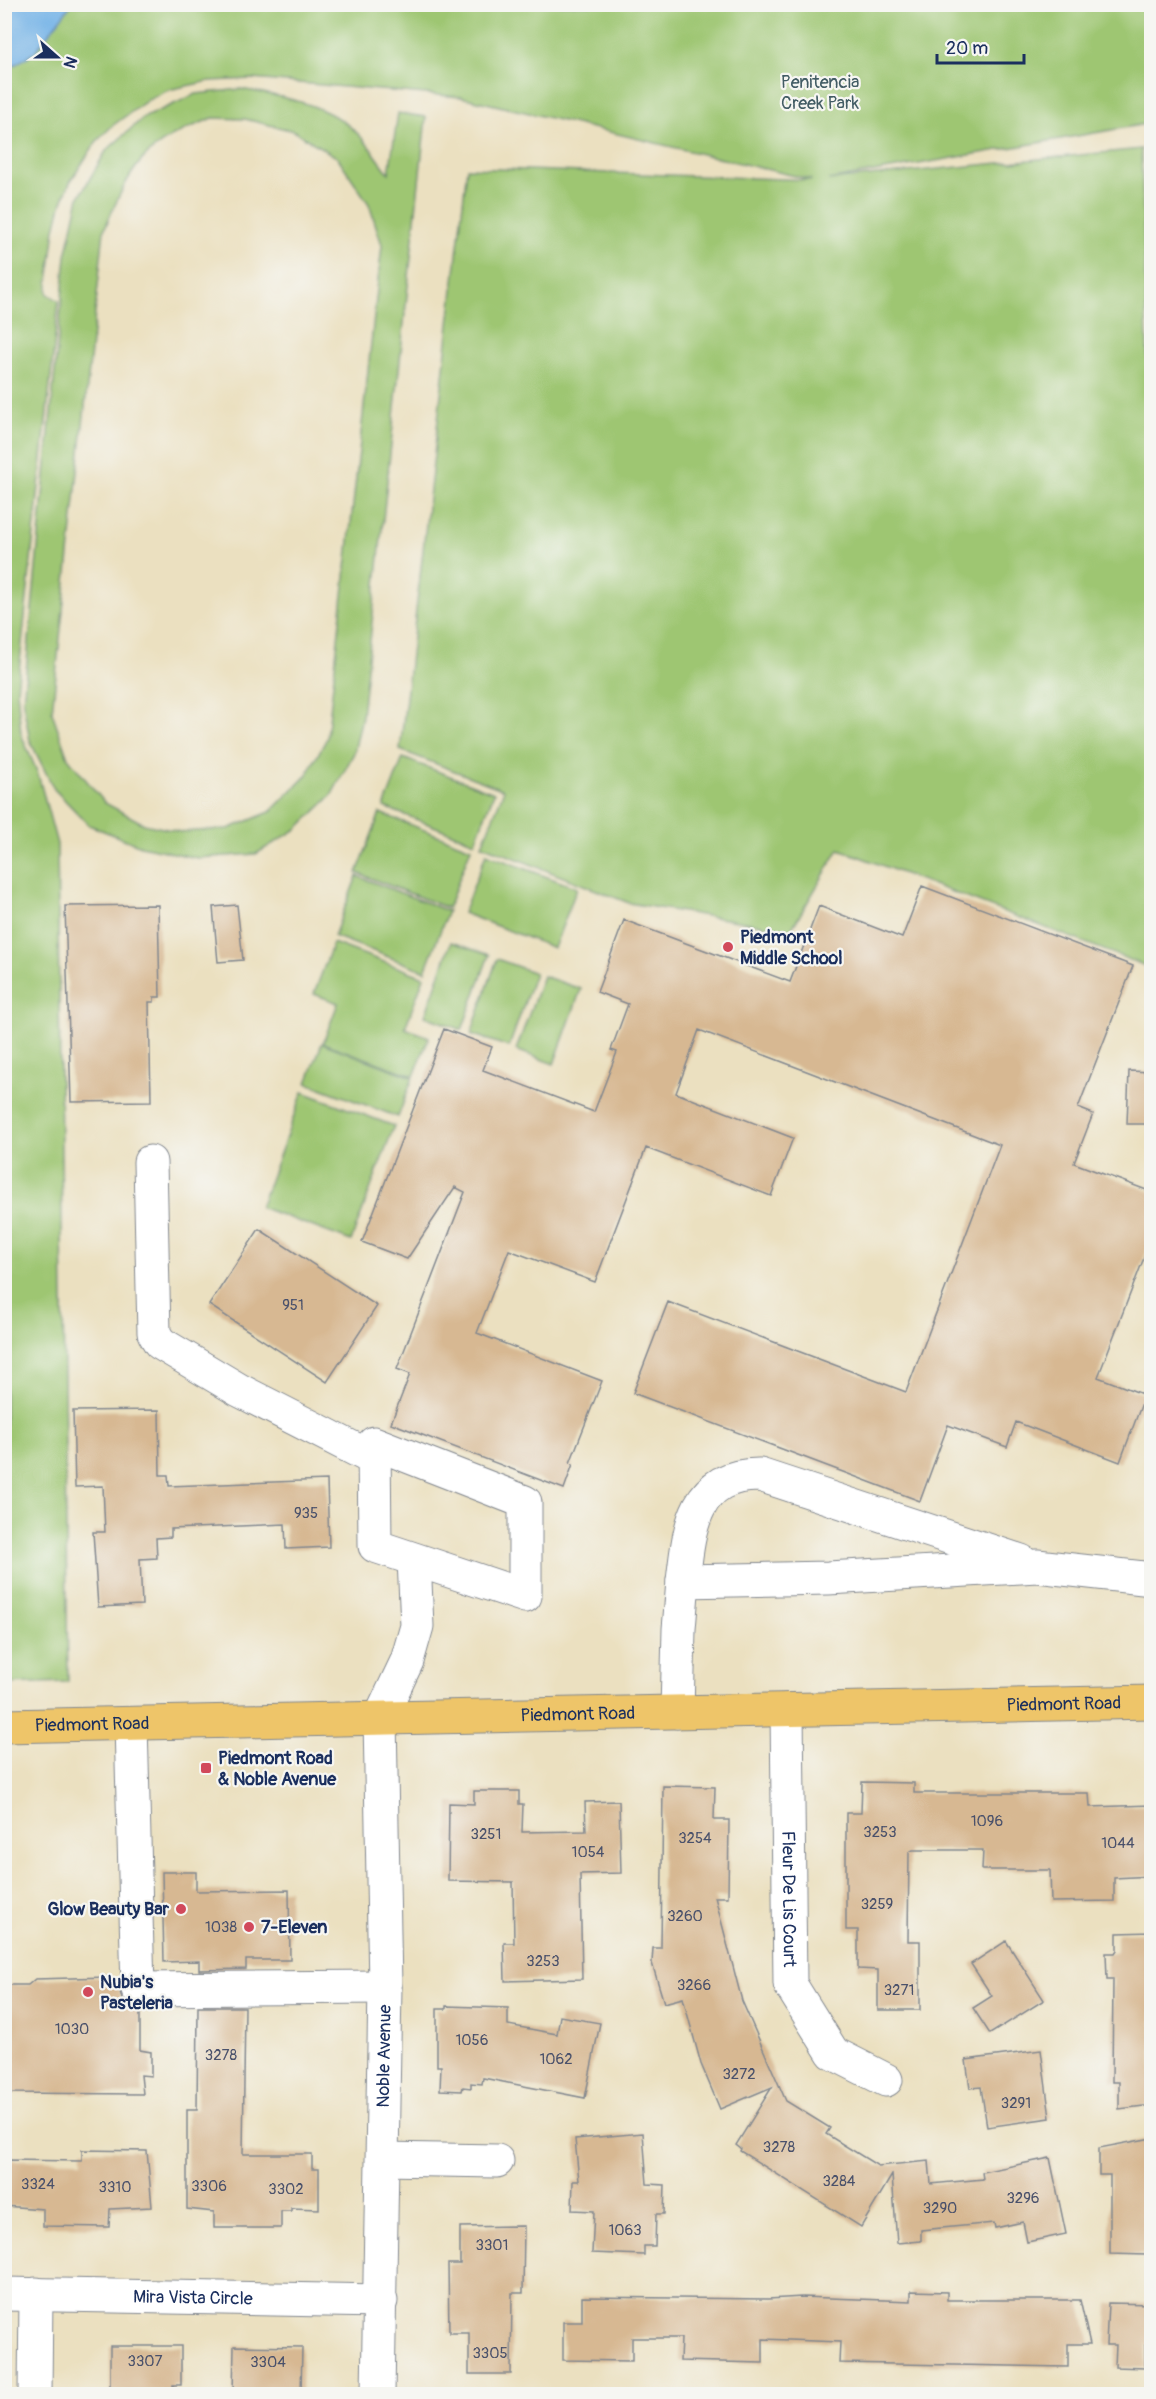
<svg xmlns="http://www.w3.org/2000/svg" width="1156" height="2399" font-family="Pangolin,sans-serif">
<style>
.green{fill:#9ec672;stroke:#5c7a68;stroke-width:1.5;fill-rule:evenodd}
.water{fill:#74b3e7;stroke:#4871a2;stroke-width:1.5}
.building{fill:#d7b892}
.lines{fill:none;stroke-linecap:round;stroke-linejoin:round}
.minor-casing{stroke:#83888f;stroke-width:35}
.major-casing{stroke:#83888f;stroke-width:35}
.minor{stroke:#fff;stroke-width:33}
.major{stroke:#eec569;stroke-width:33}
.poi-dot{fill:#d1495b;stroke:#f6f6f2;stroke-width:2}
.labels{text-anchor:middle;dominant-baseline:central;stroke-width:4.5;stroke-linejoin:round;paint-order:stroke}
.number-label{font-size:15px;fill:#4a516b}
.park-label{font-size:18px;fill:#425c64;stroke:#f6f6f2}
.poi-label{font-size:18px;font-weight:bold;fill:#1b2f5e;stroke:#f6f6f2;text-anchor:start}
.street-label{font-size:18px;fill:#1b2f5e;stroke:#f6f6f2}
</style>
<rect width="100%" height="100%" fill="#f6f6f2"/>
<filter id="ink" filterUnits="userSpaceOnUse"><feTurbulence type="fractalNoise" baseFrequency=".0167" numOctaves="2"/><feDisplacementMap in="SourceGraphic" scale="12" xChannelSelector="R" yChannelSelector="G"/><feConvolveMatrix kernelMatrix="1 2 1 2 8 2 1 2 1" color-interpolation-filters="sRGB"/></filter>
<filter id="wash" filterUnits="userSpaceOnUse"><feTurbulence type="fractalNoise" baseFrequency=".008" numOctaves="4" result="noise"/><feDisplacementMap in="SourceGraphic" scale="24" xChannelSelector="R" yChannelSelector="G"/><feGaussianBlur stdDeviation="1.35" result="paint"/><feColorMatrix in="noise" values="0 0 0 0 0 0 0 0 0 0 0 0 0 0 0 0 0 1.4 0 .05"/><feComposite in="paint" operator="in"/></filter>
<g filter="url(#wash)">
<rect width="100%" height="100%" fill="#ebe0c0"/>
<!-- green -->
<path class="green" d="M 4,5 L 1152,5 L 1151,123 L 828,180 L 1141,149 L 1152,500 L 1151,968 L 839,849 L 791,930 L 629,903 L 482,845 L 504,790 L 400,750 L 467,168 L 812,180 L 461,97 L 252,79 L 210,81 L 168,90 L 148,100 L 112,126 L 96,142 L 70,182 L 61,205 L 55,229 L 47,293 L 59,301 L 17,690 L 21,734 L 38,774 L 57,844 L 68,1682 L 5,1684 Z
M 241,89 C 282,96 330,104 360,136 C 371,147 379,161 389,173 L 398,113 L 426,117 L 362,716 L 354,753 L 331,796 L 297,829 L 256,854 L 197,858 L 141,846 L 89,825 L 54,789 L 30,741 L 23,703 L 66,256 L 79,197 L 106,151 L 143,118 L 196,94 ZM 213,118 L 245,119 L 294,131 L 338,158 L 369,204 L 382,245 L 327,738 L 306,776 L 270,812 L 228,829 L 181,832 L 144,824 L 105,803 L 68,758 L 52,712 L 104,230 C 133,162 143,145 213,118 Z
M 403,758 L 494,793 L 475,842 L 384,807 Z
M 380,813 L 471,848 L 448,908 L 357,873 Z
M 486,854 L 577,888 L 554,948 L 463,913 Z
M 357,876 L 448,911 L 425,971 L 334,936 Z
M 451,942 L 489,955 L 462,1030 L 425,1016 Z
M 333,943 L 424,977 L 405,1028 L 429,1037 L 414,1076 L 323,1043 L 338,1003 L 314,994 Z
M 497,959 L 535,973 L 509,1047 L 471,1034 Z
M 543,976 L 581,989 L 554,1064 L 516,1050 Z
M 322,1043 L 413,1077 L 398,1117 L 307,1083 Z
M 303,1092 L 394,1126 L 351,1241 L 260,1207 Z"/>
<!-- water -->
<path class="water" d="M 5,4 L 71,4 L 71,5 L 34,53 L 5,71 Z"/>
<g id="blocks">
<!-- building -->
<path class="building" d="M 922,886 L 1133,966 L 1078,1108 L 1093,1114 L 1074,1163 L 1152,1192 L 1152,1237 L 1098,1377 L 1145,1395 L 1120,1462 L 1016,1422 L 1007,1447 L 948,1425 L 920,1501 L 633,1393 L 668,1302 L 906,1392 L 1000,1145 L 699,1030 L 676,1093 L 793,1138 L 771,1196 L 646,1148 L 595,1282 L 509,1250 L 477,1333 L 602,1381 L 570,1463 L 573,1464 L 564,1489 L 391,1423 L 410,1374 L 397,1369 L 465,1192 L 455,1187 L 407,1259 L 362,1242 L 444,1029 L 492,1047 L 483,1070 L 594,1112 L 617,1052 L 611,1050 L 628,1004 L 597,992 L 624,920 L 790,982 L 819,906 L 902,938 Z
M 158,905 L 160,997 L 154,997 L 154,1002 L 149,1002 L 151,1101 L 71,1102 L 65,906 Z
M 237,905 L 243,960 L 218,962 L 213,907 Z
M 1129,1071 L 1152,1072 L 1152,1124 L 1127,1124 Z
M 259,1229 L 377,1306 L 327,1382 L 209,1305 Z
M 159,1410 L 160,1475 L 168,1475 L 169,1486 L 327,1480 L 329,1547 L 286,1549 L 285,1524 L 171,1529 L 171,1537 L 156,1538 L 157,1558 L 140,1559 L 142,1605 L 98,1607 L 93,1532 L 105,1532 L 103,1486 L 75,1487 L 73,1411 Z
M 862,1782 L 914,1783 L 914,1793 L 1089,1793 L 1090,1807 L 1152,1805 L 1152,1876 L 1114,1878 L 1114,1901 L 1051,1902 L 1050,1870 L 982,1870 L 983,1850 L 913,1850 L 909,1852 L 908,1941 L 920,1941 L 920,2010 L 878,2010 L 878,1970 L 858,1969 L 858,1930 L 846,1930 L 846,1813 L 861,1813 Z
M 663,1786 L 715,1787 L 714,1820 L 729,1820 L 728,1897 L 715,1897 L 742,2001 L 786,2101 L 830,2128 L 826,2134 L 878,2166 L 929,2161 L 931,2184 L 983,2179 L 982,2172 L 1050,2158 L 1066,2234 L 1027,2242 L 1023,2222 L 995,2228 L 994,2223 L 921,2230 L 921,2241 L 897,2243 L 892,2175 L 861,2227 L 740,2151 L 741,2149 L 736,2145 L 772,2087 L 720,2109 L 701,2064 L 683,1998 L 664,2003 L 652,1963 L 653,1948 L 661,1948 Z
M 474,1791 L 519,1791 L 519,1804 L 523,1804 L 522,1832 L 586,1831 L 585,1802 L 619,1801 L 621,1873 L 580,1874 L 582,1979 L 505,1981 L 504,1943 L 514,1943 L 513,1882 L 448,1881 L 449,1803 L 474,1804 Z
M 162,1872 L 196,1872 L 196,1891 L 289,1890 L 290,1960 L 246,1960 L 246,1969 L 199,1970 L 199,1961 L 164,1962 Z
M 1152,1932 L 1152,2105 L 1119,2109 L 1119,2082 L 1112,2082 L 1113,1979 L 1107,1979 L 1106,1953 L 1115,1953 L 1117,1950 L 1117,1933 Z
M 1006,1941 L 1044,2000 L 990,2034 L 973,2008 L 992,1996 L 971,1964 Z
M 109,1977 L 119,1987 L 122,1999 L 129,2006 L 140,2008 L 140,2050 L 151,2052 L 151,2076 L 141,2075 L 143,2094 L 4,2093 L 4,1985 L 28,1985 L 35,1979 Z
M 446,2006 L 508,2008 L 508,2025 L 557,2034 L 560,2016 L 600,2023 L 585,2098 L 483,2078 L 482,2084 L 471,2083 L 471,2088 L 463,2087 L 462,2091 L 440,2090 L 441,2066 L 437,2066 L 437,2009 L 446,2009 Z
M 198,2007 L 245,2007 L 243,2154 L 312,2154 L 312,2169 L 319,2169 L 319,2209 L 291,2208 L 291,2211 L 281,2211 L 281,2228 L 214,2228 L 214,2212 L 187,2209 L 187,2110 L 197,2110 Z
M 1041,2050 L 1050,2118 L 987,2127 L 981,2087 L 970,2088 L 966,2060 Z
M 643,2133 L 647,2184 L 665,2185 L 664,2214 L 656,2214 L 655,2246 L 644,2246 L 644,2255 L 592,2253 L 594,2211 L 572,2210 L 573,2181 L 579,2181 L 575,2139 Z
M 1152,2138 L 1152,2253 L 1147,2255 L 1110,2254 L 1110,2175 L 1099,2175 L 1099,2148 Z
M 82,2150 L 147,2151 L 152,2207 L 110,2209 L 109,2227 L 43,2226 L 43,2209 L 4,2206 L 4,2160 L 82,2161 Z
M 524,2226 L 523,2293 L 512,2293 L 511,2374 L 469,2374 L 469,2333 L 449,2333 L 448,2264 L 460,2264 L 460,2227 Z
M 911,2291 L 947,2292 L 947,2300 L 1080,2300 L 1090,2344 L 1068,2344 L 1068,2367 L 839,2363 L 840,2342 L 763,2339 L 763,2363 L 680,2361 L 681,2338 L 632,2338 L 632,2361 L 563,2360 L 563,2322 L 582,2322 L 582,2297 L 768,2299 L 802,2297 L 911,2301 Z
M 1108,2303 L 1152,2304 L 1152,2345 L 1145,2345 L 1145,2368 L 1115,2367 L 1116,2345 L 1106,2345 Z
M 110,2346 L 181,2346 L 181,2385 L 173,2385 L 173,2394 L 110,2394 Z
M 234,2346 L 302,2347 L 301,2394 L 233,2394 Z"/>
</g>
</g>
<g filter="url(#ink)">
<use href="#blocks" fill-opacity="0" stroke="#83888f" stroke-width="1.5"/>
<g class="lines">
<defs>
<g id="minor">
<path d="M 150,1162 L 154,1333 L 160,1343 L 239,1390 L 374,1459"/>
<path d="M 683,1581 C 689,1528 694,1474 760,1475 L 1021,1561"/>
<path id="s1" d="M 787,1710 L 790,1984 L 833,2053 L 886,2080"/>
<path d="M 677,1712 L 679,1629 L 683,1581 L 828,1578 L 1037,1566 L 1152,1579"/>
<path d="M 131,1724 L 138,1989 L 385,1987"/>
<path d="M 383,2159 L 497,2161"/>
<path id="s2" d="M 4,2294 L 381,2301"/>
<path d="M 35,2394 L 36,2294"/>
<path id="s3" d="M 378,2394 L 385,1987 L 380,1718 L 407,1661 L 417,1626 L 414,1559 L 525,1596 L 525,1502 L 374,1443 L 375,1546 L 414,1559"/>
</g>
<g id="major">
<path id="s4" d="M 4,1726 L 1152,1702"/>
</g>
</defs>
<!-- minor casing -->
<use href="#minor" class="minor-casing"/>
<!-- major casing -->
<use href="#major" class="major-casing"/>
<!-- minor -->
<use href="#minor" class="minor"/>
<!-- major -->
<use href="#major" class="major"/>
</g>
</g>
<!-- markers -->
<g class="poi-dot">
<circle cx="728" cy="947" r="6"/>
<rect x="200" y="1762" width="12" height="12" rx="3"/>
<circle cx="181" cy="1909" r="6"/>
<circle cx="249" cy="1927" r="6"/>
<circle cx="88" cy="1992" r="6"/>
</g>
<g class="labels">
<!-- number labels -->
<g class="number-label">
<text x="293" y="1305">951</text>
<text x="306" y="1513">935</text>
<text x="987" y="1821">1096</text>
<text x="880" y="1832">3253</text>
<text x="486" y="1834">3251</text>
<text x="695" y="1838">3254</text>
<text x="1118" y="1843">1044</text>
<text x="588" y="1852">1054</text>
<text x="877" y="1904">3259</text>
<text x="685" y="1916">3260</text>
<text x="221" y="1927">1038</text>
<text x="543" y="1961">3253</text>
<text x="694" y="1985">3266</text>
<text x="899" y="1990">3271</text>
<text x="72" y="2029">1030</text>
<text x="472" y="2040">1056</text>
<text x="221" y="2055">3278</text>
<text x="556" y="2059">1062</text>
<text x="739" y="2074">3272</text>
<text x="1016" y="2103">3291</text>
<text x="779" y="2147">3278</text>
<text x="839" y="2181">3284</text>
<text x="38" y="2184">3324</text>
<text x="209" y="2186">3306</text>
<text x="115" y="2187">3310</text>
<text x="286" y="2189">3302</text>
<text x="1023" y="2198">3296</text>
<text x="940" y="2208">3290</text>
<text x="625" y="2230">1063</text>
<text x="492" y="2245">3301</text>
<text x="490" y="2353">3305</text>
<text x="145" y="2361">3307</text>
<text x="268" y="2362">3304</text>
</g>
<!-- park labels -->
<g class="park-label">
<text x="820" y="82">Penitencia<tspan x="820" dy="21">Creek Park</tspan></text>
</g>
<!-- poi labels -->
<g class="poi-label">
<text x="740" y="937">Piedmont<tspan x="740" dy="21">Middle School</tspan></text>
<text x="218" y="1758">Piedmont Road<tspan x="218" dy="21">&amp; Noble Avenue</tspan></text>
<text x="169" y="1909" text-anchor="end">Glow Beauty Bar</text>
<text x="261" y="1927">7-Eleven</text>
<text x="100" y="1982">Nubia's<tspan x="100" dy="21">Pasteleria</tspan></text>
</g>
<!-- street labels -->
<g class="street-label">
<text stroke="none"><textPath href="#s4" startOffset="1060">Piedmont Road</textPath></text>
<text stroke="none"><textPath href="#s4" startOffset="574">Piedmont Road</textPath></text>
<text stroke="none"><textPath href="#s4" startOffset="88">Piedmont Road</textPath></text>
<text stroke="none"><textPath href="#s1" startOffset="189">Fleur De Lis Court</textPath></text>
<text stroke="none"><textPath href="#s3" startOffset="338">Noble Avenue</textPath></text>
<text stroke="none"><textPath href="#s2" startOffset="189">Mira Vista Circle</textPath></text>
</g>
</g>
<!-- margin -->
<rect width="1156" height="2399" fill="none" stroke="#f6f6f2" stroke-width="24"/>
<!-- north arrow -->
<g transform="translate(57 57) rotate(111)" stroke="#f6f6f2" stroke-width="4.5" paint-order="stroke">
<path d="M0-4.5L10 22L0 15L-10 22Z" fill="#1b2f5e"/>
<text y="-9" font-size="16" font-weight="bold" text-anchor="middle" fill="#1b2f5e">N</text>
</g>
<!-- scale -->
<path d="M937 54v9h87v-9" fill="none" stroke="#1b2f5e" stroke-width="3"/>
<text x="946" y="54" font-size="18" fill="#1b2f5e" stroke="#f6f6f2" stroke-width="4.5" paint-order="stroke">20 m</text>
</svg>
